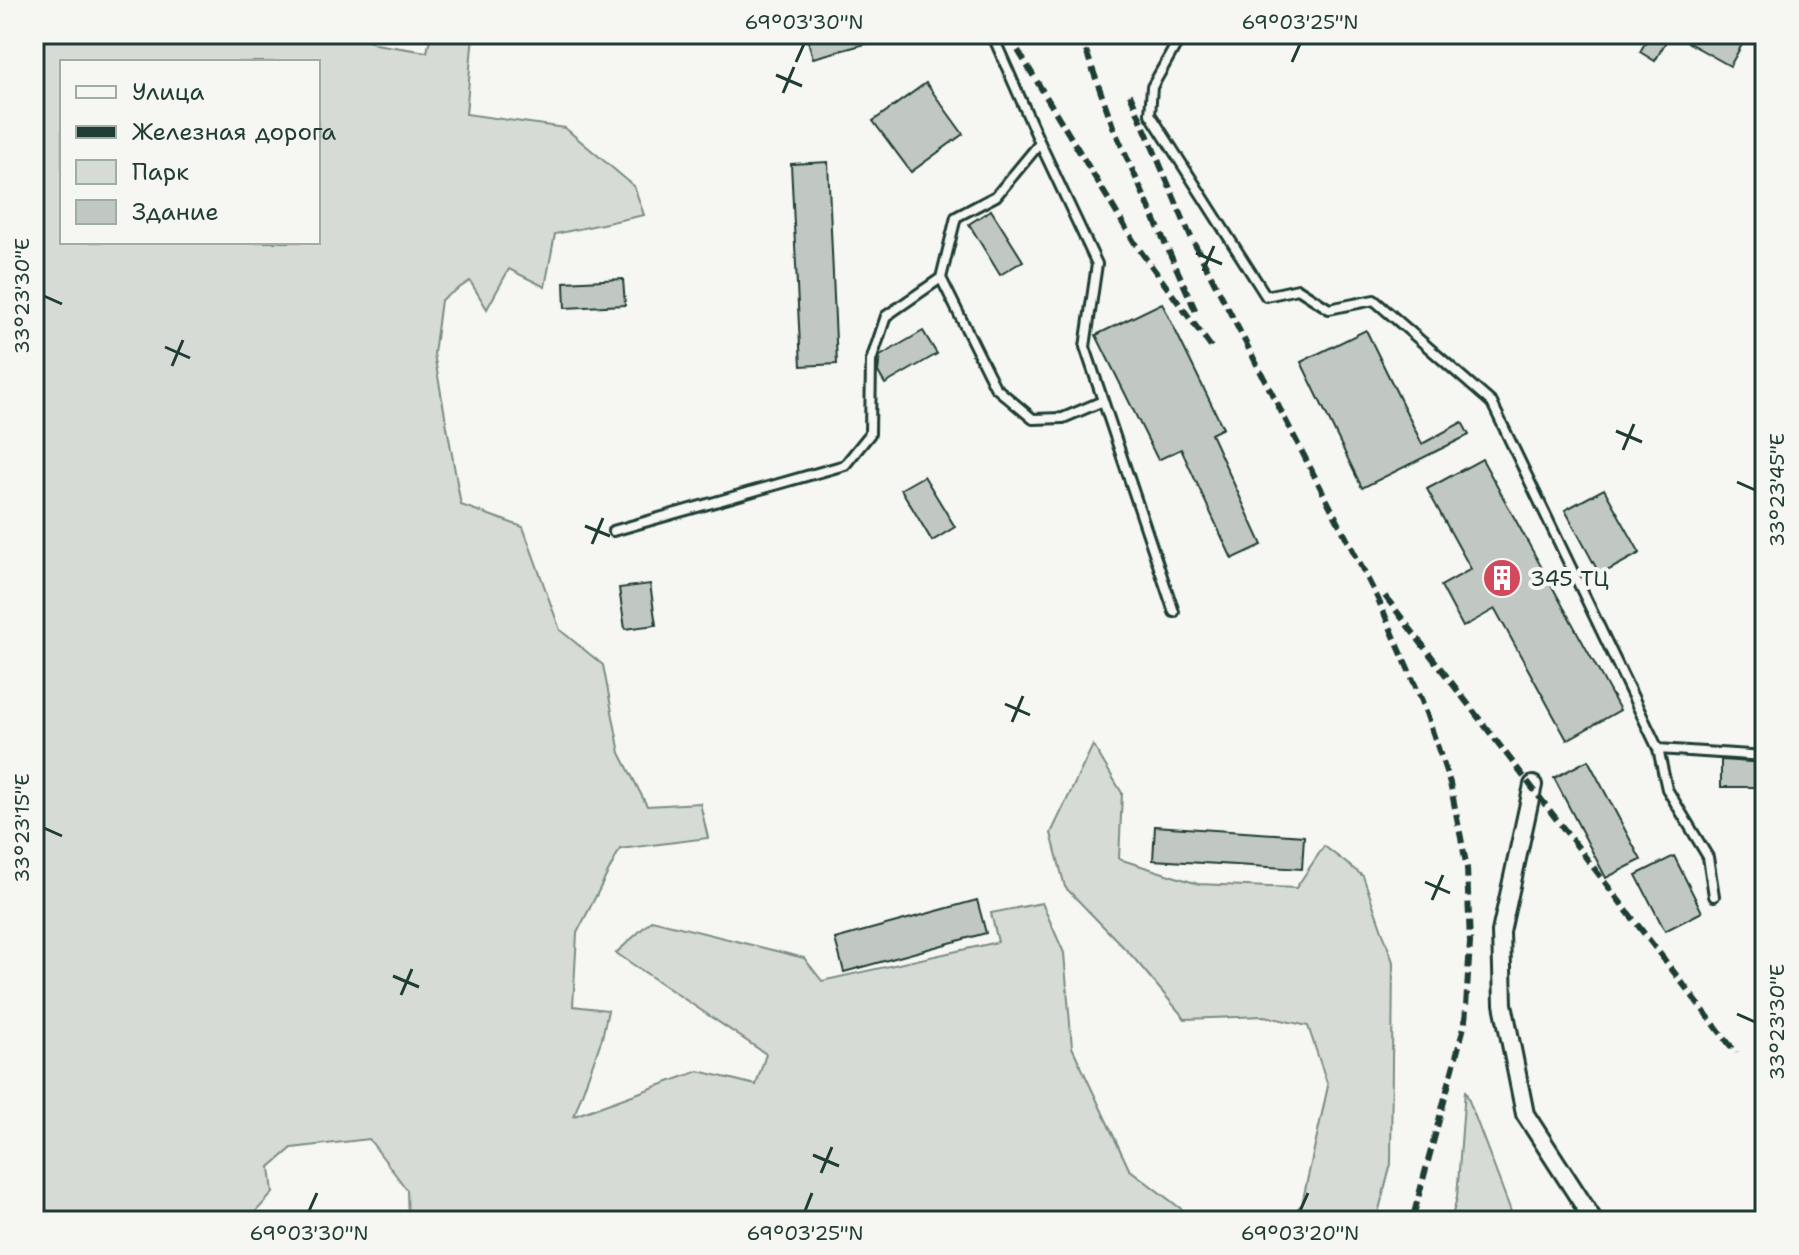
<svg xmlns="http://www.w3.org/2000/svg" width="1799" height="1255" font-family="'Shantell Sans',sans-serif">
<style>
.green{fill:#d6dbd6;stroke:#7a8c85;stroke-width:2;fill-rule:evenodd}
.building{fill:#c1c8c3;stroke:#1f3d34;stroke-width:2}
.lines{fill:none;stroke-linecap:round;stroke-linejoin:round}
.lane-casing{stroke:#1f3d34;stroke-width:14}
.street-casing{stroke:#1f3d34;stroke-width:22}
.lane{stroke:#f6f6f2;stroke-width:8}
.street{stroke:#f6f6f2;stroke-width:16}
.rail{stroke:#1f3d34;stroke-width:6;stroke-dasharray:12 6;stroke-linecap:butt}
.ticks{fill:none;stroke:#1f3d34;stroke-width:3}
.labels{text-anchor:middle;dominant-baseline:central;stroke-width:8;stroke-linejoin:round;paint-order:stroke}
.poi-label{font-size:22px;fill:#1f3d34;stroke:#f6f6f2;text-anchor:start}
.neatline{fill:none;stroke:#1f3d34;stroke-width:3}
.ticks-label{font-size:20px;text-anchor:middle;fill:#1f3d34}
</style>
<rect width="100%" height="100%" fill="#f6f6f2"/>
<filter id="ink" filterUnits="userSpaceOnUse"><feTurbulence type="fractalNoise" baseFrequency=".0125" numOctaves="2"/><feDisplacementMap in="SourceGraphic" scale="16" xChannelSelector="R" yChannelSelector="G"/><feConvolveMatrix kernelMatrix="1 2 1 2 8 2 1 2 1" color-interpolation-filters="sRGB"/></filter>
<g filter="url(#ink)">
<!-- green -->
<path class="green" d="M 34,34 L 359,34 L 375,44 L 427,52 L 431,34 L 473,34 L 466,114 L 565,128 L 634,186 L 644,215 L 555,234 L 545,287 L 509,269 L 487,309 L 470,281 L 441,300 L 434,354 L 461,505 L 523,527 L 560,630 L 603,665 L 620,753 L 647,806 L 700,803 L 708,838 L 620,849 L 577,933 L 573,1006 L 608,1010 L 602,1038 L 574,1116 L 699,1071 L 756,1085 L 766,1054 L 616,953 L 652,920 L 804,958 L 822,981 L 998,942 L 991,913 L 1042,903 L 1064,953 L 1072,1047 L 1129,1169 L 1197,1221 L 408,1221 L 407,1190 L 369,1139 L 292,1148 L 270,1167 L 273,1193 L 247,1221 L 34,1221 ZM 62,62 L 318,62 L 318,242 L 62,242 Z
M 1093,745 L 1122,793 L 1119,859 L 1198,884 L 1296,888 L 1324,846 L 1363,876 L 1393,962 L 1391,1164 L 1376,1221 L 1286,1221 L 1302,1204 L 1328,1086 L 1308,1026 L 1264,1016 L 1185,1019 L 1133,957 L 1065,887 L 1051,833 Z
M 1465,1090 L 1509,1206 L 1514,1221 L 1451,1221 L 1457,1197 Z"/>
<!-- building -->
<path class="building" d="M 806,34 L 883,34 L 884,39 L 813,58 Z
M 1650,34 L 1670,34 L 1655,61 L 1640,52 Z
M 1673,34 L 1748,34 L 1730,66 Z
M 926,83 L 963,134 L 911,172 L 873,121 Z
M 828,162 L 837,364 L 801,366 L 791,164 Z
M 991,210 L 1023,261 L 1000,275 L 969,224 Z
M 623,279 L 625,305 L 565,308 L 564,282 Z
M 1162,303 L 1223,428 L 1211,434 L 1262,545 L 1232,559 L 1181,449 L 1158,460 L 1096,335 Z
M 1366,330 L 1422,444 L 1462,422 L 1469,435 L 1362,488 L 1301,362 Z
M 923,331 L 937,354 L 885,384 L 878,372 L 880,356 Z
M 1482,459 L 1620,710 L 1567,740 L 1495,609 L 1463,627 L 1441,586 L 1471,569 L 1427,489 Z
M 924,476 L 955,527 L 932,541 L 901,489 Z
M 1604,489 L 1640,553 L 1600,575 L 1565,510 Z
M 650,584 L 656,625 L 625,629 L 619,588 Z
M 1588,760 L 1641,860 L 1606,878 L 1554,778 Z
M 1721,760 L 1765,763 L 1765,787 L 1721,787 Z
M 1155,826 L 1304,836 L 1302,869 L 1153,860 Z
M 1674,856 L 1702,912 L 1665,931 L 1636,875 Z
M 977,900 L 986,933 L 844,972 L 835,939 Z"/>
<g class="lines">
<defs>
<path id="lane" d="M 992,34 L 1040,143 L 1097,264 L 1085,347 L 1174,612
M 1182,34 L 1152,87 L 1150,114 L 1266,296 L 1298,289 L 1329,309 L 1374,300 L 1492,403 L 1658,749 L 1765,756
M 1040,143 L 996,196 L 956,217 L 941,278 L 995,387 L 1033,419 L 1063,418 L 1103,401
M 613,531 L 845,465 L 870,434 L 871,361 L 886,316 L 941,278
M 1658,749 L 1667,789 L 1708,857 L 1714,896"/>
<path id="street" d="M 1533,785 L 1501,932 L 1503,1004 L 1525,1114 L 1594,1221"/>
</defs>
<!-- lane casing -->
<use href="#lane" class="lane-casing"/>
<!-- street casing -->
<use href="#street" class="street-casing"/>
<!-- lane -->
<use href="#lane" class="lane"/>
<!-- street -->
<use href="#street" class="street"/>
<!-- rail -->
<path class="rail" d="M 1011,34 L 1016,47 L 1136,245 L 1211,347
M 1080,34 L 1114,129 L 1197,314
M 1130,94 L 1189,233 L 1378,599 L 1422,701 L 1450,783 L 1467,868 L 1470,943 L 1465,1023 L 1412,1221
M 1385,596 L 1736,1053"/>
</g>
</g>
<!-- ticks -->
<path class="ticks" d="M 796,62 L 804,44M 1292,62 L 1300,44M 776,75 L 802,86M 783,93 L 794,67M 1196,253 L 1222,264M 1203,271 L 1214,246M 44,296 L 62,304M 165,347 L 190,358M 172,366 L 183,340M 1616,431 L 1642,442M 1623,450 L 1634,424M 1737,482 L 1755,490M 585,526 L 610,536M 592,544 L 603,518M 1005,704 L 1030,715M 1012,722 L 1023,696M 44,828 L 62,836M 1425,882 L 1450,893M 1432,900 L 1443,875M 393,976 L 419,987M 401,995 L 412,969M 1737,1014 L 1755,1022M 813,1155 L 839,1166M 821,1173 L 832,1147M 309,1211 L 317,1193M 805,1211 L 812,1193M 1300,1211 L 1308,1193"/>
<!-- icons -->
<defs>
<symbol id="building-disc" viewBox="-11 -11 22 22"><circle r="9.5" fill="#d1495b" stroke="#f6f6f2"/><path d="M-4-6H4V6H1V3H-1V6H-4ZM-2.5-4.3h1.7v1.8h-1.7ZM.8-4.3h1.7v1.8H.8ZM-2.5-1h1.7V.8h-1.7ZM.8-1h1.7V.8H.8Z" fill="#fff"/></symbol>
</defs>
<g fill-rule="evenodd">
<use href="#building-disc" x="1480" y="556" width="44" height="44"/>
</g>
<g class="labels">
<!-- poi labels -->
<g class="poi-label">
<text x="1530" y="578">345 ТЦ</text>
</g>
</g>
<!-- margin -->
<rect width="1799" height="1255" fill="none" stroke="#f6f6f2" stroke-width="88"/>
<!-- legend -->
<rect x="60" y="60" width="260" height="184" fill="#f6f6f2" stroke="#a0aca6" stroke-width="2"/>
<rect x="76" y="86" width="40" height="12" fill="#f6f6f2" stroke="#a0aca6" stroke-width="2"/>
<text x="132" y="100" font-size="24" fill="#1f3d34">Улица</text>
<rect x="76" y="126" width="40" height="12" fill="#1f3d34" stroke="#a0aca6" stroke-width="2"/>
<text x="132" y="140" font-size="24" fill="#1f3d34">Железная дорога</text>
<rect x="76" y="160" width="40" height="24" fill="#d6dbd6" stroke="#a0aca6" stroke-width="2"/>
<text x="132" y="180" font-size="24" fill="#1f3d34">Парк</text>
<rect x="76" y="200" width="40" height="24" fill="#c1c8c3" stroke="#a0aca6" stroke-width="2"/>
<text x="132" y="220" font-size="24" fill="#1f3d34">Здание</text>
<rect x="44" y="44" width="1711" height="1167" class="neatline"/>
<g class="ticks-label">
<text x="804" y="29">69°03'30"N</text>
<text x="1300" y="29">69°03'25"N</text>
<text transform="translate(22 296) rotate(-90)" y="7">33°23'30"E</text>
<text transform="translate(1777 490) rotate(-90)" y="7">33°23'45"E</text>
<text transform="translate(22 828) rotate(-90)" y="7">33°23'15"E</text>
<text transform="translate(1777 1022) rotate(-90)" y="7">33°23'30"E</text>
<text x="309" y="1240">69°03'30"N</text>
<text x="805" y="1240">69°03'25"N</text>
<text x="1300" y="1240">69°03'20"N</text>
</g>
</svg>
